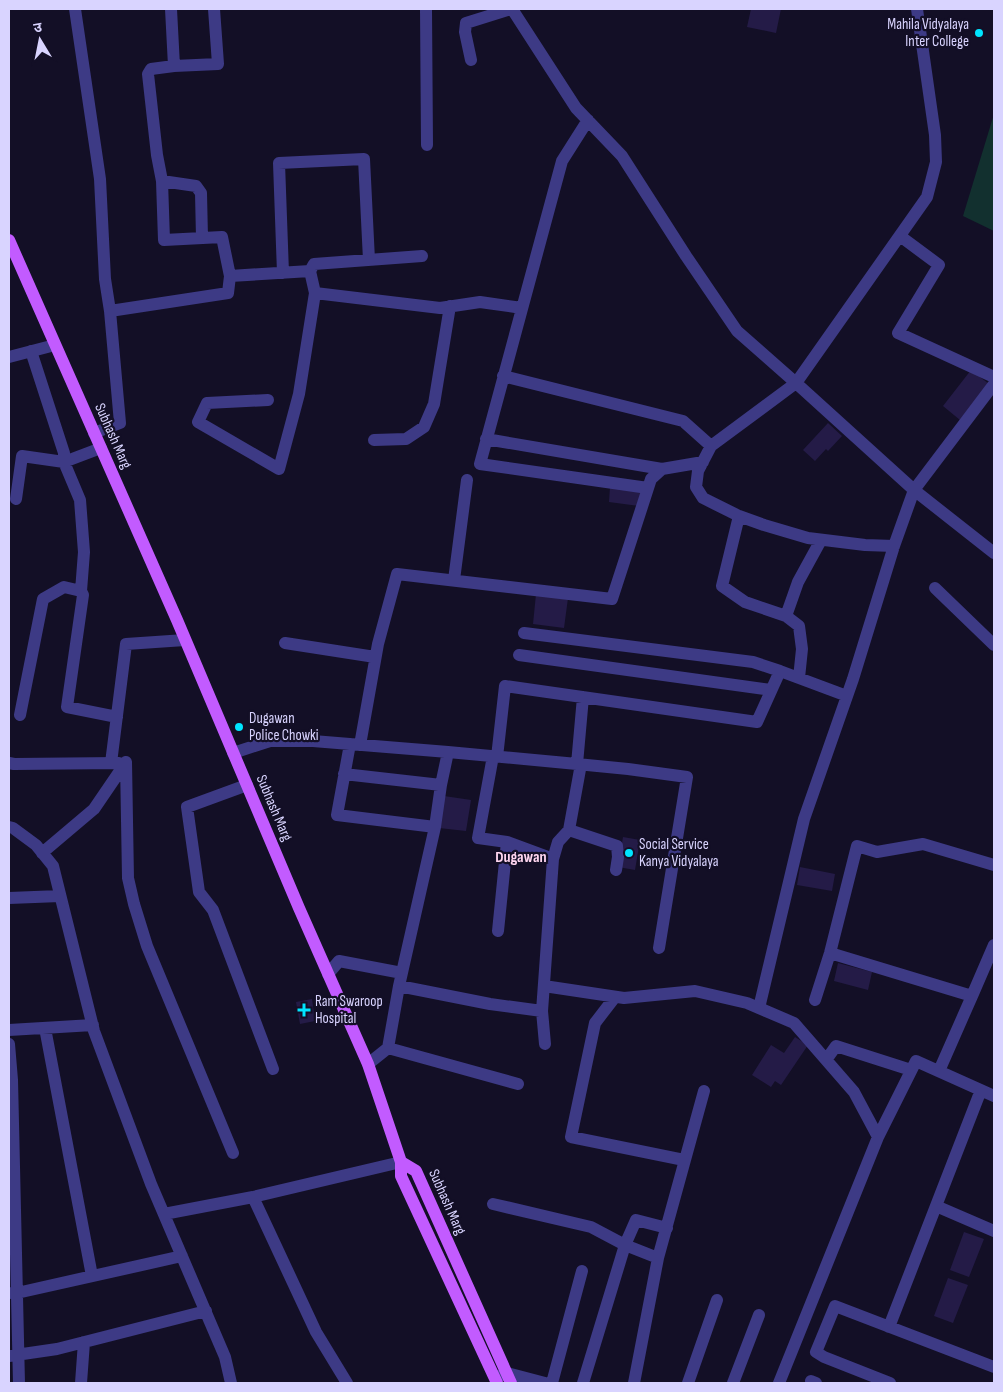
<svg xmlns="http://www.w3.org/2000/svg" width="1003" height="1392" font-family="'Sofia Sans Condensed','Noto Sans Devanagari',sans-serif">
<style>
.green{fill:#12302f}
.building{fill:#241b47}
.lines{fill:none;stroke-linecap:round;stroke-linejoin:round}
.minor{stroke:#3d3a85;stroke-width:12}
.major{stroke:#c25bff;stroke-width:12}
.poi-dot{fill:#00e5ff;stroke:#130f26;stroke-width:2}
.labels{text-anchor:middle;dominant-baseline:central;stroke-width:4.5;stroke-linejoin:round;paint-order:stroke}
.poi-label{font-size:15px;fill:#d9d4ff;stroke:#130f26;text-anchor:start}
.street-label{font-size:15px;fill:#d9d4ff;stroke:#130f26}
.neighbourhood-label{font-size:16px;font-weight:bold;fill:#ffd6f0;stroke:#130f26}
</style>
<rect width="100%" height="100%" fill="#130f26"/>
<!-- green -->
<path class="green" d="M 994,114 L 994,231 L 963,216 Z"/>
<!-- building -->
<path class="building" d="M 751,9 L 781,9 L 776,33 L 747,27 Z
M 971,370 L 989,384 L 960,420 L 943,406 Z
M 828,423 L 842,436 L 828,451 L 826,449 L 815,461 L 803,450 Z
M 610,487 L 641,490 L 639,506 L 609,502 Z
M 536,594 L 568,598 L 564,628 L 533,624 Z
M 444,796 L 471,800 L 466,831 L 439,828 Z
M 623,837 L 640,840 L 635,870 L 618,867 Z
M 800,867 L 835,874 L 832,891 L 797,885 Z
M 838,963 L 872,972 L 868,990 L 834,981 Z
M 312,999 L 315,1021 L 300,1024 L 296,1002 Z
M 795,1037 L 808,1045 L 781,1085 L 775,1081 L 771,1087 L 752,1075 L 771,1045 L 784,1053 Z
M 964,1232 L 984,1239 L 969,1277 L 950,1270 Z
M 948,1278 L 968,1285 L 953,1323 L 934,1316 Z"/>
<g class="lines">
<!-- minor -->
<path class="minor" d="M 75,9 L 100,179 L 105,279 L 110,311 L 120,423 L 94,433
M 171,9 L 174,66
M 214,9 L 218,64 L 174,66 L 151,69 L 148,74 L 157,155 L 162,181 L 164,240 L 222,237 L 230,276
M 426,9 L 427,145
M 512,9 L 576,108 L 622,156 L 686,256 L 737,331 L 796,383 L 914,490 L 994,553
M 471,60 L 465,32 L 466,23 L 511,9
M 588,120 L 562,161 L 480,464 L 648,488
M 162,181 L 196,186 L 201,193 L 202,238
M 900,236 L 939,265 L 898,333 L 994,377
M 310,271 L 314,264 L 422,256
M 283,273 L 279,163 L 364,159 L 369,260
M 315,293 L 440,308 L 480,302 L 522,308
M 110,311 L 228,293 L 230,276 L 310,271 L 315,293 L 299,394 L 279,469 L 198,422 L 207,403 L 268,400
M 31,351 L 64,453 L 64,462 L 80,500 L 84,552 L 81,591 L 83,595 L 67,707 L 117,717
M 9,357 L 55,345
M 503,376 L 683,421 L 711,446
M 486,439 L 662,469
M 374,440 L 406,439 L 424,427 L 434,404 L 450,306
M 16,499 L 22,456 L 64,462 L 101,448
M 739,516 L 722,586 L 745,602 L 786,616 L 799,626 L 802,649 L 799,678
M 894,546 L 865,545 L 808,538 L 764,525 L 739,516 L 703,498 L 696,487 L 698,471 L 711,446 L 796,383 L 927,197 L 936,162 L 935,135 L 917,9
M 454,580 L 467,480
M 935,588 L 994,645
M 786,616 L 798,582 L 821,540
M 524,633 L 753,662 L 780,671 L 847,696
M 285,643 L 375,657
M 519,655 L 771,690
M 20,715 L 43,599 L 64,587 L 81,591
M 350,744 L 337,815 L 435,827
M 360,745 L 378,644 L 397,574 L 612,599 L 651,479 L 662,469 L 703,462
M 233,753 L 270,741 L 313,741 L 448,752 L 577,764 L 628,769 L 687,777 L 659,948
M 493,756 L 478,838 L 507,842
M 497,757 L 505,686 L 757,722 L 780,671
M 126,762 L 128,878 L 134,904 L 147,946 L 233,1153
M 9,763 L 14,764 L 119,763
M 111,763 L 126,644 L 185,640
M 577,764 L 583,697
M 344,774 L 441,785
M 247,785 L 187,807 L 199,892 L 213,910 L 273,1069
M 9,827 L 13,828 L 36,845 L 53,866 L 94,1031 L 151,1184 L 225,1357 L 231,1383
M 569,830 L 617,846 L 618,857 L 616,870
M 42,853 L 94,809 L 126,762
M 9,898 L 60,896
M 498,931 L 507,842 L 553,859
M 830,953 L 972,996 L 994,945
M 328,974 L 339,961 L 402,973
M 399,986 L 490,1004 L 542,1011
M 544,986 L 624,998 L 695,991 L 747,1003 L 794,1023 L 854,1092 L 878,1137
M 615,997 L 595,1023 L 571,1137 L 684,1160
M 815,1000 L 830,953 L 857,846 L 877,852 L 923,844 L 994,865
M 759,1008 L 804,819 L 853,679 L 894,546 L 914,490 L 994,384
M 45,1028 L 92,1276
M 9,1030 L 93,1025
M 9,1044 L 12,1080 L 19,1383
M 545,1044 L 542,1011 L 553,859 L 558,842 L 569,830 L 581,764
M 388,1048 L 518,1084
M 826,1060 L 836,1046 L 911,1070
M 368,1064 L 388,1048 L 399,986 L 435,827 L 441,785 L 448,752
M 939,1071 L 972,996
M 253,1197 L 316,1332 L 347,1383
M 493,1204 L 591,1227 L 625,1245 L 658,1258
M 936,1206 L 994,1231
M 164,1214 L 253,1197 L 401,1162
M 11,1293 L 17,1293 L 182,1256
M 889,1327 L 981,1090
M 9,1356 L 57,1349 L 206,1311
M 500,1376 L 507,1373 L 545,1383
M 811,1381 L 816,1383
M 81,1383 L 84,1342
M 552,1383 L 582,1271
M 583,1383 L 625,1245 L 636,1220 L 667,1228
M 634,1383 L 658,1258 L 704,1091
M 688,1383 L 717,1300
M 733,1383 L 759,1315
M 779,1383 L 878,1137 L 916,1061 L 994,1096
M 890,1383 L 824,1357 L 816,1352 L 835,1306 L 994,1367"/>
<!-- major -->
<path class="major" d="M 9,240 L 177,620 L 299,908 L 368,1064 L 401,1162 L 401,1176 L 497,1383
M 401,1162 L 416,1171 L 511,1383"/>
</g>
<!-- markers -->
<g class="poi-dot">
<circle cx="979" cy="33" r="5"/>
<circle cx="239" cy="727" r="5"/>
<circle cx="629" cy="853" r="5"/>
<path d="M301.5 1002.5h5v5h5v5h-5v5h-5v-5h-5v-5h5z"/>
</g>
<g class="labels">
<!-- poi labels -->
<g class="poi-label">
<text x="969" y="24" text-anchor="end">Mahila Vidyalaya<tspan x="969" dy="17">Inter College</tspan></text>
<text x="249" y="718">Dugawan<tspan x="249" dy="17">Police Chowki</tspan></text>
<text x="639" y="844">Social Service<tspan x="639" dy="17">Kanya Vidyalaya</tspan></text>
<text x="315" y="1001">Ram Swaroop<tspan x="315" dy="17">Hospital</tspan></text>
</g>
<!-- street labels -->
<g class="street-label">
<text transform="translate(113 436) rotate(66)">Subhash Marg</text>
<text transform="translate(274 808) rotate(67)">Subhash Marg</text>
<text transform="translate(447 1202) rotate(66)">Subhash Marg</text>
</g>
<!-- neighbourhood labels -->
<g class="neighbourhood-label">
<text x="521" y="857">Dugawan</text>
</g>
</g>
<!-- border -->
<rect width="1003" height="1392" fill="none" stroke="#d9d4ff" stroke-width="20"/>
<!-- north arrow -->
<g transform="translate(40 40) rotate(350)" stroke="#130f26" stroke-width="4" paint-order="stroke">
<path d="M0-4L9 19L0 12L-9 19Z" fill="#d9d4ff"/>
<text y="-8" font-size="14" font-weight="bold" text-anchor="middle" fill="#d9d4ff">उ</text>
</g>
</svg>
